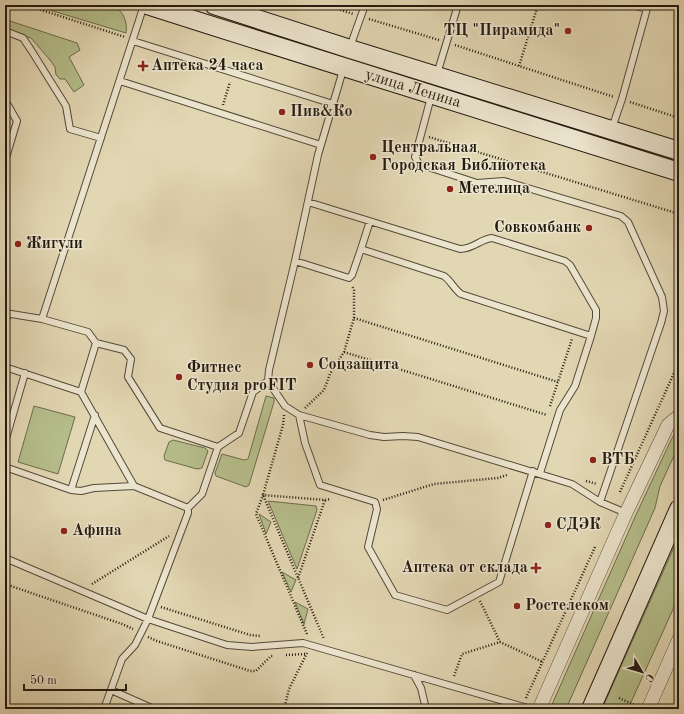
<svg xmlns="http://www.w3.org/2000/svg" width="684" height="714" font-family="'Old Standard TT',serif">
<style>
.green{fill:#b5be8b;stroke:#6c6c4e}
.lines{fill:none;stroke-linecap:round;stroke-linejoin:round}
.service-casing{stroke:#544939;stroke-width:8}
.minor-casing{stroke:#544939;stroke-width:14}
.secondary-casing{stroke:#241a10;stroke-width:20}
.path{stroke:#241a10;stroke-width:2.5;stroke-dasharray:1 2;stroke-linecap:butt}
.service{stroke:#ece5ce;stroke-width:6}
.minor{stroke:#ece5ce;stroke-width:13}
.secondary{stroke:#ece5ce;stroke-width:18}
.poi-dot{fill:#8f2418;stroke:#ece5ce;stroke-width:1.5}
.labels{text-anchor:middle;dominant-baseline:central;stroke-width:3;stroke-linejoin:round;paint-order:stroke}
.poi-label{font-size:16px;font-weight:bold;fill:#241a10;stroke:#ece5ce;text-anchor:start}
.street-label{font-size:16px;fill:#241a10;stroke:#ece5ce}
</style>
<rect width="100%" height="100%" fill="#e2d7b3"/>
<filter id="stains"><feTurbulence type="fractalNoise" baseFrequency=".005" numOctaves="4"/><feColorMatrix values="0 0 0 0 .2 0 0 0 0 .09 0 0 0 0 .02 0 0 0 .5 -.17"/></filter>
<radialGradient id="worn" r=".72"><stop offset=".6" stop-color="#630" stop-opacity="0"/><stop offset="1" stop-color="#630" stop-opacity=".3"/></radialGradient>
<!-- green -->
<path class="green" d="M 33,5 L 111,5 C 123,9 128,22 126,33 Z
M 10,21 L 77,43 L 80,50 L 69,57 L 84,85 L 74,92 L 65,79 L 60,79 L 56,75 L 55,67 L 50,60 L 31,38 L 17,33 L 8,28 Z
M 266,396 L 274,398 L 274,402 L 249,485 L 246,487 L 216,476 L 215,473 L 222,454 L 244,460 L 248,459 Z
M 34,406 L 75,417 L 58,474 L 18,462 Z
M 679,426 L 679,445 L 660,486 L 655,508 L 566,709 L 550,709 L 635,517 L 671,440 Z
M 173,440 L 205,448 L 208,451 L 202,468 L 197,469 L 165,460 L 164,456 L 169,442 Z
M 268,501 L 316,506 L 317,510 L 297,569 Z
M 259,514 L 271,522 L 266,534 Z
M 679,536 L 679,596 L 628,709 L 602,709 Z
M 282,572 L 296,580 L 291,592 Z
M 295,602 L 308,609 L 304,624 Z"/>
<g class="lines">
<defs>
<path id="service" d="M 632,5 L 647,9
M 5,31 L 23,38 L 31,50 L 66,106 L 70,129 L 101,138
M 133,41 L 333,104
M 350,47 L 365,5
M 343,70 L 318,155 L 295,261 L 269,370 L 268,381 L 285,406 L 299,415 L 370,435 L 384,437 L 403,436 L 418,437 L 572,484 L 600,502 L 626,513
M 437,74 L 458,5
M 120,81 L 321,145
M 431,97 L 415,157 L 419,164 L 477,183 L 504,181 L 621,216 L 628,222 L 662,297 L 664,311 L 661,323 L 600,502
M 5,100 L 17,121 L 5,161
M 612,128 L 622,99 L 648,5
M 308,202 L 460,249 C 474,249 480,239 492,238 L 565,261 L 570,265 L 596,310 L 596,318 L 591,336 L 461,294 C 454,289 451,281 444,276 L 361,249 L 370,221
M 295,261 L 349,278 L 352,275 L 361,249
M 5,313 L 42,319 L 88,332 L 96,343 L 81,392
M 42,319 L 144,5
M 5,322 L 8,314
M 96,343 L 124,350 L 131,359 L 128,377 L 160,428 L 218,447 L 202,494 L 188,508
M 5,367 L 81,392 L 134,486 L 94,488 L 81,491 L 71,490 L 5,467
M 299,415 L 305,443 L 320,485 L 375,502 L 377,509 L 368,547 L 395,595 L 447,610 L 499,582 L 533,471
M 5,442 L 25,373
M 218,447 L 239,433 L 253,392 L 268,381
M 540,473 L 560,410 L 575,386 L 591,336
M 71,490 L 95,415
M 5,558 L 148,619 L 227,645 L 252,647 L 303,643 L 531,709
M 414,675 L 421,688 L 426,709
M 111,690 L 154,709
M 104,709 L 122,659 L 135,645 L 148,619 L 188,513 L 188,508 L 134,486"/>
<path id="minor" d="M 539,709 L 626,513 L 668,425 L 679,416
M 648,709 L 679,639"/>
<path id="secondary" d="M 147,5 C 324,62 502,116 679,172
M 214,5 L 350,49 L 679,151
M 591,709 L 679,509"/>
</defs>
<!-- service casing -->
<use href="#service" class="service-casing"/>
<!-- minor casing -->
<use href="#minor" class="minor-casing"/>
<!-- secondary casing -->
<use href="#secondary" class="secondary-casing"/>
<!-- path -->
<path class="path" d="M 26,5 L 125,37
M 326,5 L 353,14
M 369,19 L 439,40
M 455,45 L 614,97
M 519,66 L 538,5
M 630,102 L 679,118
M 223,105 L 230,82
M 429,137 L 679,214
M 354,318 L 558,382
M 344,352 L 547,415
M 550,406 L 572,339
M 305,408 L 324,390 L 330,374 L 344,352 L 354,318 L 354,290 L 352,286
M 284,415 L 283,425 L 263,495 L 324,639
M 586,481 L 597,484
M 620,492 L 679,362
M 383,500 L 434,484 L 498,478 L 507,475
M 298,578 L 325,500
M 5,584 L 122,624 L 133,629
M 92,584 L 169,536
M 480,601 L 500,642
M 161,607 L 250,635 L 260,636
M 307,634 L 256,514 L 263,495 L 325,500 L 331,499
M 148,637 L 157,641 L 250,671 L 256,671 L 271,656 L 273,656
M 286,655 L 305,654
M 454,676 L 462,654 L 500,642 L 543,662
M 526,698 L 595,547
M 619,698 L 637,706
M 284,709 L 289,689 L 307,653
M 676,709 L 679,702"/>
<!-- service -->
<use href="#service" class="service"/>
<!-- minor -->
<use href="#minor" class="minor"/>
<!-- secondary -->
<use href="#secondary" class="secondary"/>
</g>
<!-- markers -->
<g class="poi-dot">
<circle cx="568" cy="31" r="4"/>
<path d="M141 60h4v4h4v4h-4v4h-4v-4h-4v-4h4z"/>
<circle cx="282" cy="112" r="4"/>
<circle cx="373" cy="157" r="4"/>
<circle cx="450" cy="189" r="4"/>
<circle cx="589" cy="228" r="4"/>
<circle cx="18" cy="244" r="4"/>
<circle cx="310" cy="365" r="4"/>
<circle cx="179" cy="377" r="4"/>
<circle cx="593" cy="460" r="4"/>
<circle cx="548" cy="525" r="4"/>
<circle cx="64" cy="531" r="4"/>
<path d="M534 562h4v4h4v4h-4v4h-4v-4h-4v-4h4z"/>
<circle cx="517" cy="606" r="4"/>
</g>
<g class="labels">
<!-- poi labels -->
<g class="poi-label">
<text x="560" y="31" text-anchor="end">ТЦ "Пирамида"</text>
<text x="151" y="66">Аптека 24 часа</text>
<text x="290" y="112">Пив&amp;Ко</text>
<text x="381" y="148">Центральная<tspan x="381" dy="18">Городская Библиотека</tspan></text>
<text x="458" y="189">Метелица</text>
<text x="581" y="228" text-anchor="end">Совкомбанк</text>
<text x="26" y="244">Жигули</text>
<text x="318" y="365">Соцзащита</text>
<text x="187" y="368">Фитнес<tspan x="187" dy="18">Студия proFIT</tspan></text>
<text x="601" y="460">ВТБ</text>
<text x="556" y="525">СДЭК</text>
<text x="72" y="531">Афина</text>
<text x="528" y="568" text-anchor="end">Аптека от склада</text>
<text x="525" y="606">Ростелеком</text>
</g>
<!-- street labels -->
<g class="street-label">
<text transform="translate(413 89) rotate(17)">улица Ленина</text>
</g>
</g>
<!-- margin -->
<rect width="684" height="714" fill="none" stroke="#e2d7b3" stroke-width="20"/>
<rect x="6" y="6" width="672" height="702" fill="none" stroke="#241a10" stroke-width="2"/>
<rect x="10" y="10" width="664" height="694" fill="none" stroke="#241a10"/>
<!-- north arrow -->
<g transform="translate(642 672) rotate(128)" stroke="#ece5ce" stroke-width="3" paint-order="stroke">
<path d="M0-3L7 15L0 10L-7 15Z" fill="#241a10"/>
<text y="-6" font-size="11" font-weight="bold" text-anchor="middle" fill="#241a10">С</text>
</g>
<!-- scale -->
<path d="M24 684v6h102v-6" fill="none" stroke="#241a10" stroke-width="2"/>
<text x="30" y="684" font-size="12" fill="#241a10" stroke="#ece5ce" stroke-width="3" paint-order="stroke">50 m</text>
<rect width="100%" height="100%" filter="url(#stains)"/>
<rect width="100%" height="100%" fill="url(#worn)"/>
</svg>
